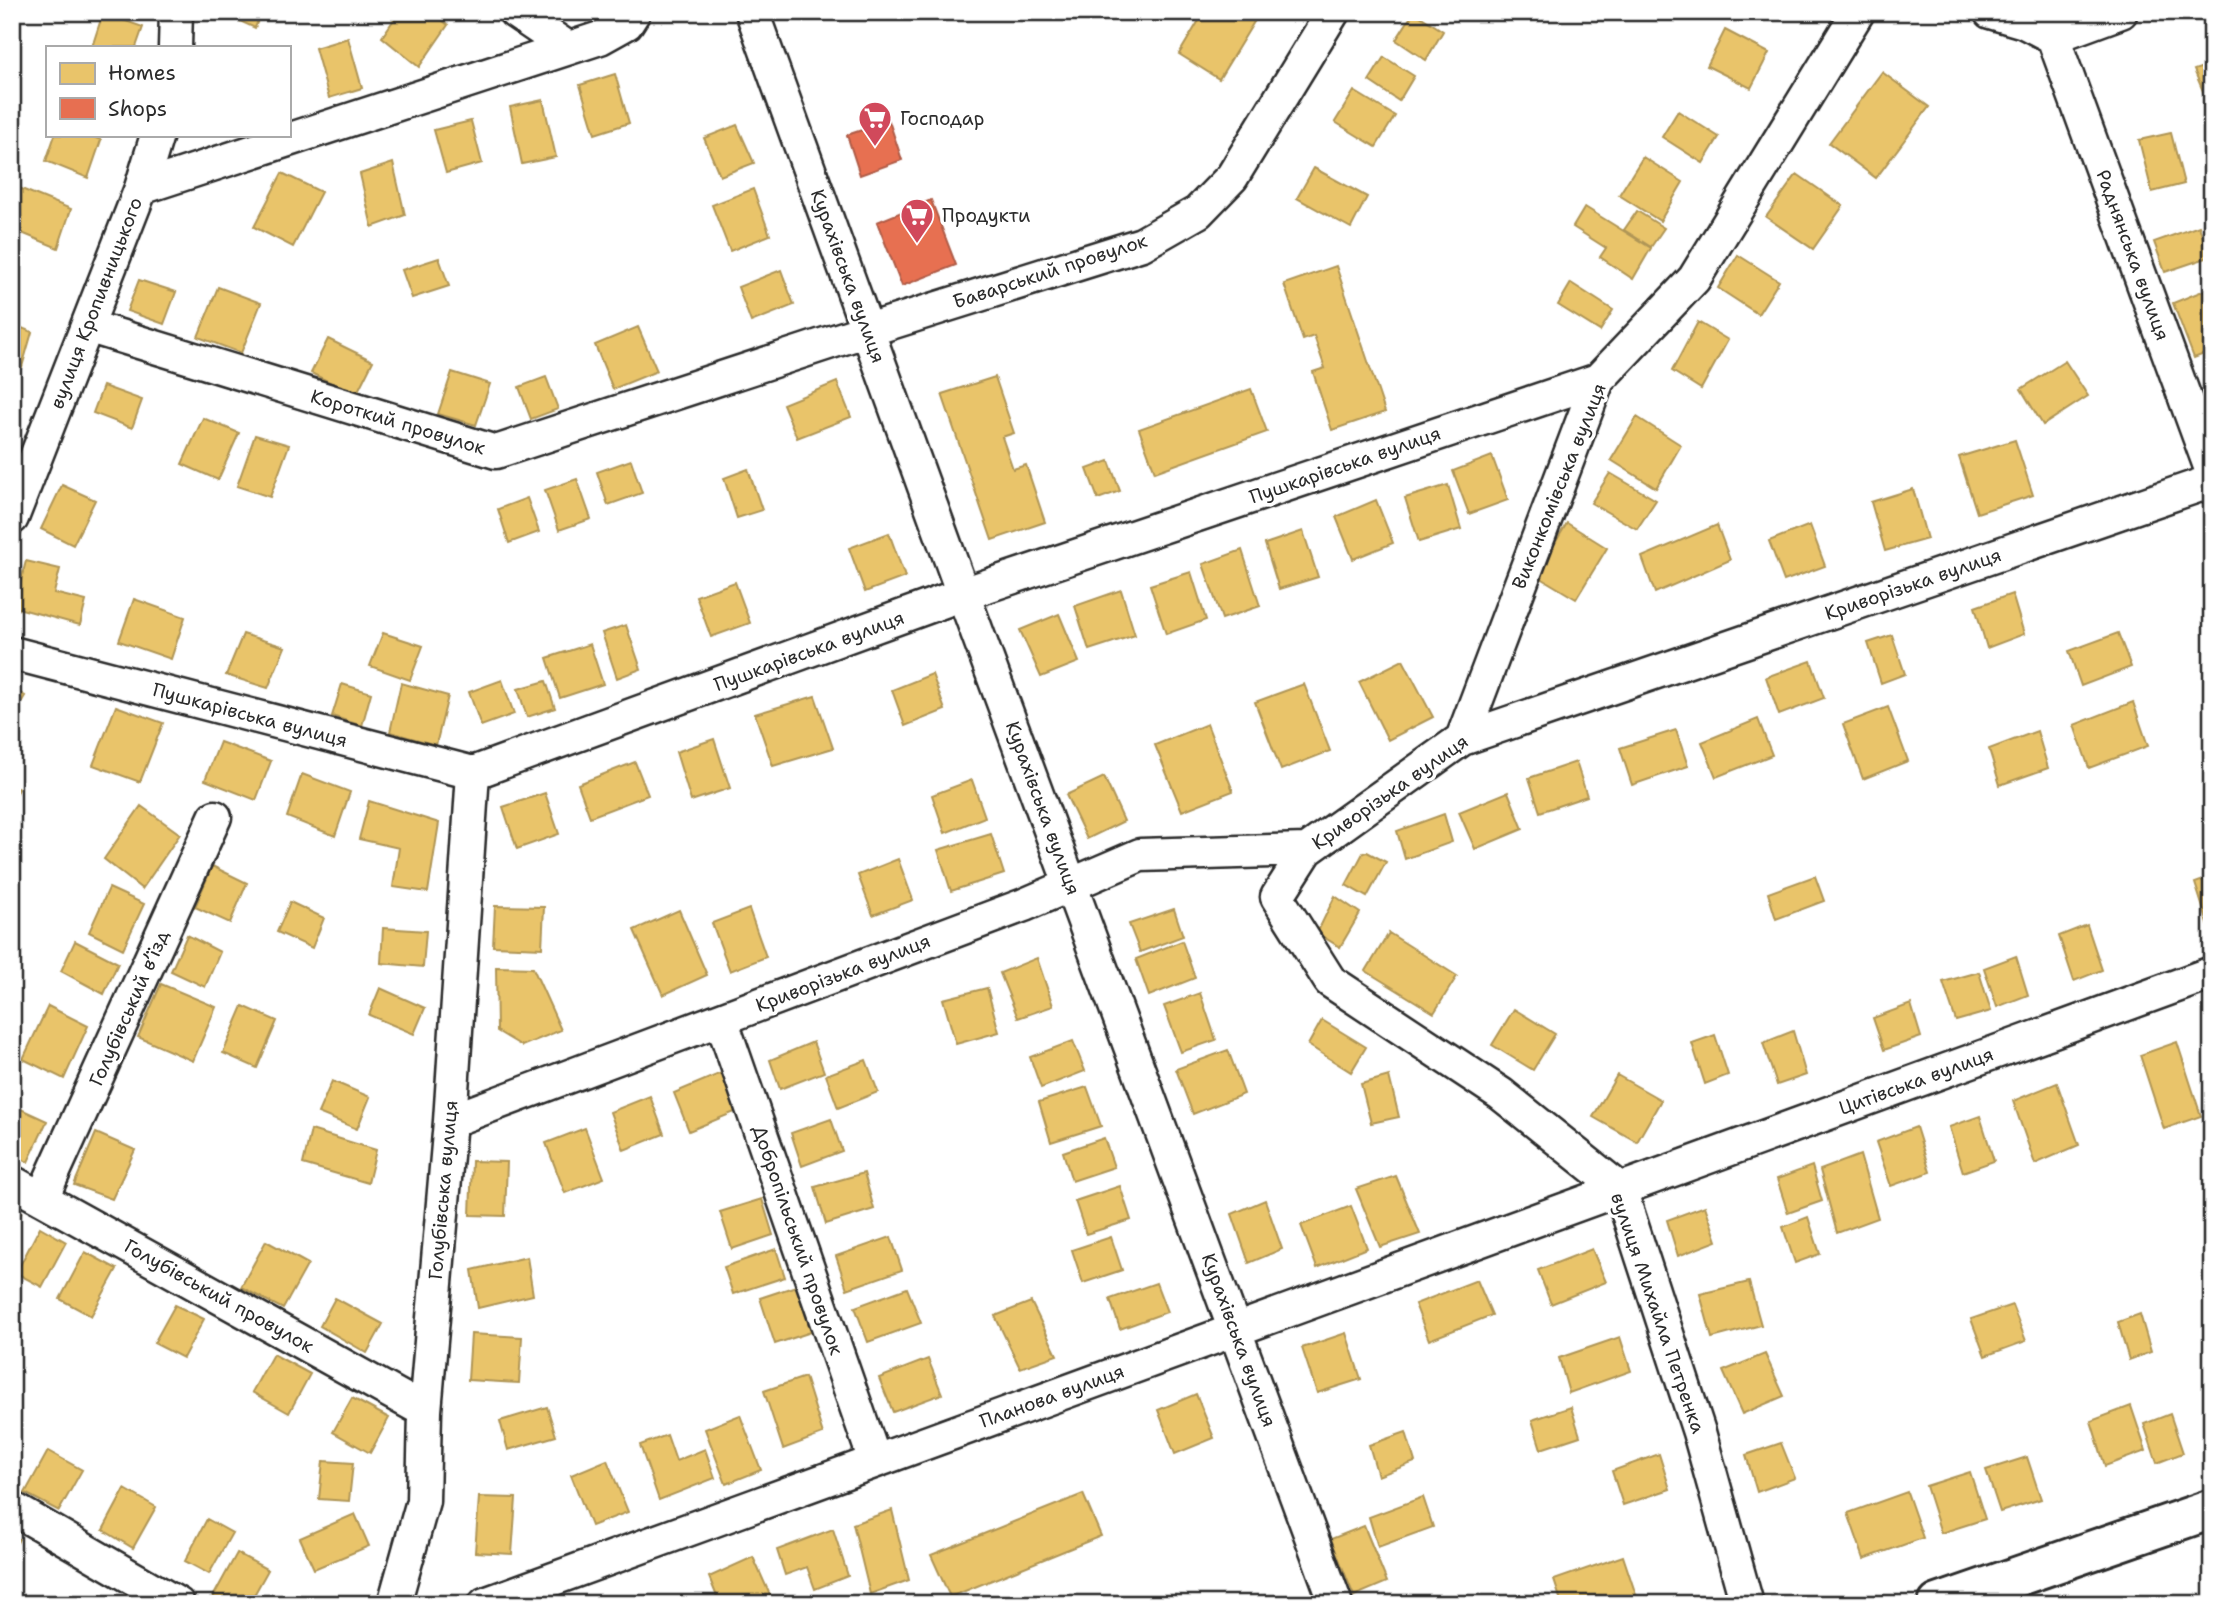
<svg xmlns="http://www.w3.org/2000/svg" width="2224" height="1616" font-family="'Shantell Sans',sans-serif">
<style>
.homes{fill:#e9c46a;stroke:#b09657;stroke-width:2}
.shops{fill:#e76f51;stroke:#af5b46;stroke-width:2}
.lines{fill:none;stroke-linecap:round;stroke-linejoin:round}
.minor-casing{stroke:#2b2b2b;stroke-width:37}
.major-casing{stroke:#2b2b2b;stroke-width:44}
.minor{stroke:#fff;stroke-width:32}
.major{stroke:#fff;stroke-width:38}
.labels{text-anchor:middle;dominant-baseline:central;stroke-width:7;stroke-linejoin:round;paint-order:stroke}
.poi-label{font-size:19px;fill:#2b2b2b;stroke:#fff;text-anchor:start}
.street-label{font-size:19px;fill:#2b2b2b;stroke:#fff}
</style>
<rect width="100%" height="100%" fill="#fff"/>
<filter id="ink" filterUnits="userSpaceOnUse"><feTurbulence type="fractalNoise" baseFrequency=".0143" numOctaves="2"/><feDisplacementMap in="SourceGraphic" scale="14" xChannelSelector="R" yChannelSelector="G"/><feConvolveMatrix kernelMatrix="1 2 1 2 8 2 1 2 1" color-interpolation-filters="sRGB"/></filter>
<g filter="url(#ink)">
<!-- homes -->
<path class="homes" d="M 220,12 L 261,12 L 255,28 Z
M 399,12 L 432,12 L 448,25 L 419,67 L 382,37 Z
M 576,12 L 592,12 L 587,20 Z
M 1204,12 L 1260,12 L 1219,79 L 1179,54 Z
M 1414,12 L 1443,31 L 1426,60 L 1396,40 Z
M 103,13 L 143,27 L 136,47 L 92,47 Z
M 1725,30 L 1769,53 L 1751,88 L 1707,66 Z
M 348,38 L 362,88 L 329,98 L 315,48 Z
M 1384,57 L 1414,76 L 1399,101 L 1369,81 Z
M 2212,64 L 2212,96 L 2206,98 L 2194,70 Z
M 1882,72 L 1929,107 L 1876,178 L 1829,143 Z
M 615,74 L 629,123 L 595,134 L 580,85 Z
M 1354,91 L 1395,116 L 1376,147 L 1335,122 Z
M 543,100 L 556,157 L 522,164 L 510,107 Z
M 1678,111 L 1719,137 L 1703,163 L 1662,137 Z
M 471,121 L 482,163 L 446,173 L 434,130 Z
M 737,125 L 754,163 L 720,176 L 704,138 Z
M 2171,133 L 2184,184 L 2152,192 L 2139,140 Z
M 55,135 L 88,135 L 101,140 L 88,178 L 46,161 Z
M 1643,157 L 1683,182 L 1660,221 L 1619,195 Z
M 393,163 L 405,215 L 372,227 L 360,174 Z
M 1314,168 L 1367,197 L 1351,228 L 1297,198 Z
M 282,173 L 321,192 L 293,247 L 254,227 Z
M 1797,174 L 1843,206 L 1813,249 L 1766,217 Z
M 19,188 L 71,209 L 58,248 L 12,229 L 12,208 Z
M 753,189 L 770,235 L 730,251 L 712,205 Z
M 1585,207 L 1651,248 L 1633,279 L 1600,257 L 1606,248 L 1573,227 Z
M 1637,211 L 1664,228 L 1651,247 L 1624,230 Z
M 2199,226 L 2209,257 L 2165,272 L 2154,242 Z
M 1738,255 L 1779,281 L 1758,314 L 1718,288 Z
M 439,258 L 449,286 L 412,298 L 402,270 Z
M 1336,266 L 1385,412 L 1332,430 L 1313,372 L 1325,368 L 1314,336 L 1303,340 L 1284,284 Z
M 781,270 L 794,305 L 751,322 L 738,287 Z
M 139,280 L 176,292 L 164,324 L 127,311 Z
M 1571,283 L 1613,310 L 1600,331 L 1558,305 Z
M 218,287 L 261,303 L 241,353 L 198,337 Z
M 2210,288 L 2212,351 L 2194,358 L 2173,303 Z
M 1698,322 L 1728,340 L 1701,389 L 1672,371 Z
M 12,324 L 32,332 L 22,367 L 12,364 Z
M 638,327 L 657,371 L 613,389 L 595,345 Z
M 328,339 L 373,361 L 356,395 L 311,373 Z
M 2065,361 L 2088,396 L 2043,425 L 2021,389 Z
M 452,372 L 490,384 L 476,425 L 438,414 Z
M 546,377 L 558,409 L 531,419 L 519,387 Z
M 995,377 L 1014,433 L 1002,437 L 1013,469 L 1026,465 L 1045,522 L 992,540 L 942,394 Z
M 837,382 L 851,417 L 797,438 L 783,404 Z
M 103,386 L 142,400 L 132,428 L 93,413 Z
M 1251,389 L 1267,432 L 1155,472 L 1139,429 Z
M 2212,389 L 2212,416 L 2202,393 Z
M 1637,417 L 1681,445 L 1656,488 L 1611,460 Z
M 203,418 L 239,433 L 218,480 L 182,464 Z
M 255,435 L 289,445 L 270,497 L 237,486 Z
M 2015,440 L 2033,495 L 1977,513 L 1959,457 Z
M 1492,456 L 1508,500 L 1469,514 L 1453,471 Z
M 631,460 L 642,493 L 608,505 L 597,472 Z
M 1109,461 L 1120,491 L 1098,499 L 1087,469 Z
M 748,469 L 762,510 L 737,518 L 724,478 Z
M 1610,473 L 1656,500 L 1637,529 L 1591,503 Z
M 577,479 L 591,519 L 559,530 L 545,490 Z
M 62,485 L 95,500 L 73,545 L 41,529 Z
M 1448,485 L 1461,529 L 1419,542 L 1405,498 Z
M 1913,489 L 1927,539 L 1885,551 L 1871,502 Z
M 527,498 L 539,532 L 509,543 L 498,509 Z
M 1376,500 L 1393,543 L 1353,559 L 1336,517 Z
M 1567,523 L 1607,548 L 1576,599 L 1536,575 Z
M 1717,525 L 1730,560 L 1655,593 L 1642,557 Z
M 1810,525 L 1825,566 L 1784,581 L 1769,541 Z
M 1303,531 L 1318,577 L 1279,589 L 1265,544 Z
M 889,533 L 905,577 L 865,592 L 849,548 Z
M 1242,550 L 1260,606 L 1222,619 L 1203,564 Z
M 26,561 L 60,569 L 54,593 L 86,601 L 80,625 L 14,607 Z
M 1191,572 L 1206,620 L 1166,634 L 1150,585 Z
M 735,582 L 750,623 L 711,637 L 696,596 Z
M 1121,590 L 1135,635 L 1089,650 L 1075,606 Z
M 2012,594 L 2024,634 L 1987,648 L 1975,607 Z
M 134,599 L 185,617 L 171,659 L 119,641 Z
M 1059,614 L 1079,662 L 1041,677 L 1020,630 Z
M 626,625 L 641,669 L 617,678 L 602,633 Z
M 383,633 L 423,646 L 410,680 L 370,666 Z
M 2118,633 L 2131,667 L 2081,686 L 2069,651 Z
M 243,634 L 285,647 L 268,688 L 226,675 Z
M 1892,635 L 1905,674 L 1881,683 L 1868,643 Z
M 590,644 L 603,684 L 560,698 L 547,658 Z
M 1403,660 L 1433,717 L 1388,740 L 1359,682 Z
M 1811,661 L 1824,698 L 1779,715 L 1766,677 Z
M 932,674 L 945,710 L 905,726 L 892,690 Z
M 502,680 L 514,714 L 481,726 L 469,692 Z
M 546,681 L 555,708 L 527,717 L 518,689 Z
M 401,683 L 448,696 L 436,745 L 390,732 Z
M 342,684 L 371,693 L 362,726 L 332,716 Z
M 1304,684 L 1330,751 L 1281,770 L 1255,702 Z
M 12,689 L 25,696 L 12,718 Z
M 815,696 L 833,748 L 773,766 L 755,714 Z
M 2133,702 L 2148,746 L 2089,768 L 2074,725 Z
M 116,706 L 163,723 L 140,782 L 93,765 Z
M 1888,707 L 1908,761 L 1863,779 L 1843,724 Z
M 1758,719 L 1772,755 L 1716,777 L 1702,742 Z
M 1207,724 L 1233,791 L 1182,811 L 1155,745 Z
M 1676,730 L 1688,766 L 1632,785 L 1620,748 Z
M 2037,731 L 2048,768 L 2000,785 L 1989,749 Z
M 714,739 L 730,788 L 691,801 L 676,752 Z
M 220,742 L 271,761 L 256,800 L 205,780 Z
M 635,762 L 648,795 L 590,817 L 578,784 Z
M 1576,762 L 1587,796 L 1540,812 L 1529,778 Z
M 302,774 L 350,792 L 335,836 L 287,817 Z
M 1104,777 L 1124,821 L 1087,839 L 1066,795 Z
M 972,780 L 985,817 L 945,833 L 932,795 Z
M 12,786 L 19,789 L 12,802 Z
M 1508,792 L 1523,829 L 1475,849 L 1459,812 Z
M 545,793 L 559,834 L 517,849 L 503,807 Z
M 369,801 L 439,823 L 428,892 L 393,887 L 399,848 L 359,839 Z
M 141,806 L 180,834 L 142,889 L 104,859 Z
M 1444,814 L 1452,842 L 1405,859 L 1397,831 Z
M 991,834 L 1004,874 L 951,891 L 938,850 Z
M 1367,852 L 1386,862 L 1367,897 L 1346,885 L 1363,853 Z
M 898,859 L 913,900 L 873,915 L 858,875 Z
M 212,866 L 247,883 L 230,923 L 195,907 Z
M 1815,876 L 1824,901 L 1776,919 L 1768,893 Z
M 2212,877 L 2212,933 L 2211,933 L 2195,883 Z
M 109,888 L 144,904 L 123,949 L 89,932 Z
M 1335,896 L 1360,913 L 1340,947 L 1317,933 Z
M 290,902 L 324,918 L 312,948 L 277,932 Z
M 495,906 L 544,907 L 542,948 L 493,946 Z
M 749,909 L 766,957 L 730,971 L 712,923 Z
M 1174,909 L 1183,936 L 1140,952 L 1129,924 Z
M 679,910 L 707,975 L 663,995 L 634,930 Z
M 2087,925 L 2102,970 L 2074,981 L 2059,936 Z
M 383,928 L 426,931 L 423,967 L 381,963 Z
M 1389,933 L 1457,976 L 1434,1013 L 1366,971 Z
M 187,935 L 220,952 L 205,987 L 171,971 Z
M 75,941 L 118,963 L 104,994 L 61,971 Z
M 1182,941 L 1195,978 L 1149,996 L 1136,959 Z
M 2016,956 L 2028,995 L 1997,1007 L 1984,968 Z
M 1037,958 L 1053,1006 L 1018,1018 L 1000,973 Z
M 496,967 L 533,968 L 561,1030 L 522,1046 L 497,1031 Z
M 1979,972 L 1991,1011 L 1956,1021 L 1943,982 Z
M 161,984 L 216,1007 L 193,1061 L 138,1037 Z
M 380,988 L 425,1008 L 414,1034 L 369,1015 Z
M 987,988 L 999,1032 L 956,1044 L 943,999 Z
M 1200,993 L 1216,1040 L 1181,1052 L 1164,1006 Z
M 1911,1004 L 1921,1037 L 1884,1050 L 1873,1018 Z
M 48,1006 L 88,1026 L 64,1079 L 23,1059 Z
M 243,1006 L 277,1021 L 257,1068 L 223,1053 Z
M 1514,1009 L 1555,1034 L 1533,1070 L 1492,1045 Z
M 1322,1020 L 1366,1047 L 1351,1072 L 1308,1045 Z
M 1793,1031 L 1806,1075 L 1777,1085 L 1763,1043 Z
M 1715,1035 L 1728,1075 L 1705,1084 L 1692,1043 Z
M 1073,1041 L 1085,1071 L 1041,1088 L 1030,1057 Z
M 813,1042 L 824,1072 L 780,1089 L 770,1060 Z
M 2177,1042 L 2201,1116 L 2164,1129 L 2140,1055 Z
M 1228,1050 L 1244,1094 L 1193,1114 L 1176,1069 Z
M 866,1060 L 878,1092 L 838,1108 L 826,1075 Z
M 726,1071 L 742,1109 L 689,1131 L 674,1093 Z
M 1617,1075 L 1661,1100 L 1637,1142 L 1593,1117 Z
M 1389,1076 L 1399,1117 L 1371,1123 L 1361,1084 Z
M 332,1081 L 370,1097 L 357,1129 L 318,1113 Z
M 2057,1083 L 2079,1145 L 2035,1164 L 2013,1101 Z
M 1087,1087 L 1101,1126 L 1051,1142 L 1039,1102 Z
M 650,1096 L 664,1134 L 624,1150 L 610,1112 Z
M 12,1105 L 47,1121 L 28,1162 L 12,1155 Z
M 1980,1116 L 1994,1161 L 1963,1172 L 1949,1127 Z
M 831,1119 L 842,1151 L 802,1166 L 791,1133 Z
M 1916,1127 L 1930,1172 L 1891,1186 L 1876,1142 Z
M 585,1128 L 604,1178 L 565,1193 L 546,1143 Z
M 311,1130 L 376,1150 L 368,1183 L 303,1164 Z
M 96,1133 L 135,1150 L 112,1199 L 74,1185 Z
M 1104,1138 L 1114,1167 L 1072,1181 L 1063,1152 Z
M 1860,1155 L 1878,1218 L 1837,1233 L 1820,1170 Z
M 472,1161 L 507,1162 L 505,1216 L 470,1215 Z
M 1812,1166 L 1822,1201 L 1788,1213 L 1777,1179 Z
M 864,1173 L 874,1209 L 826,1224 L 815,1187 Z
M 1396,1176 L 1420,1234 L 1380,1247 L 1356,1189 Z
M 1120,1186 L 1131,1220 L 1086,1234 L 1075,1201 Z
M 762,1199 L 773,1235 L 732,1249 L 720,1212 Z
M 1265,1200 L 1282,1249 L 1249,1263 L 1232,1214 Z
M 1351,1206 L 1367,1248 L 1317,1268 L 1301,1225 Z
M 1705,1206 L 1717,1241 L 1678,1256 L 1667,1220 Z
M 12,1208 L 21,1213 L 12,1229 Z
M 1808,1217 L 1820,1254 L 1795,1263 L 1783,1227 Z
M 40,1227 L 66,1242 L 42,1287 L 16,1273 Z
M 891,1237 L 902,1270 L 847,1289 L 836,1256 Z
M 1111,1237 L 1122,1270 L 1083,1283 L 1072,1250 Z
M 266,1241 L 308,1264 L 283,1309 L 241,1287 Z
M 776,1249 L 785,1277 L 733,1294 L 724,1267 Z
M 1592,1249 L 1606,1282 L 1551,1304 L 1538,1270 Z
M 85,1252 L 117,1269 L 91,1316 L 60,1299 Z
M 527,1257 L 533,1295 L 478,1308 L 472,1270 Z
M 1477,1280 L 1492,1315 L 1429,1340 L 1415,1304 Z
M 1749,1282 L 1761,1325 L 1712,1338 L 1700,1294 Z
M 1156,1283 L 1167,1312 L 1120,1329 L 1110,1299 Z
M 796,1286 L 811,1332 L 775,1344 L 760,1298 Z
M 907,1288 L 921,1323 L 868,1342 L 855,1307 Z
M 335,1298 L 383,1324 L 367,1353 L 320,1326 Z
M 1031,1302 L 1057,1355 L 1020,1368 L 995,1316 Z
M 175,1305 L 204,1319 L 183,1358 L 154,1343 Z
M 2012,1305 L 2026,1341 L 1985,1356 L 1971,1319 Z
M 2140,1314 L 2151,1352 L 2129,1360 L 2118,1322 Z
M 1346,1333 L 1361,1379 L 1317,1393 L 1302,1348 Z
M 471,1334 L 522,1337 L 519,1383 L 468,1380 Z
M 1620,1337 L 1631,1371 L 1569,1393 L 1559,1358 Z
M 273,1354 L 310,1374 L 289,1413 L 252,1392 Z
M 1765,1354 L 1784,1396 L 1742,1414 L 1723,1371 Z
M 928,1359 L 942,1394 L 893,1412 L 879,1378 Z
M 805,1377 L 823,1434 L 783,1449 L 764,1391 Z
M 1196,1394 L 1214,1438 L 1175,1454 L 1158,1410 Z
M 352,1398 L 389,1418 L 370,1453 L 333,1432 Z
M 2131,1406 L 2146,1451 L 2105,1466 L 2091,1421 Z
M 547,1407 L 556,1436 L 508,1450 L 500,1421 Z
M 1571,1407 L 1580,1436 L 1541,1449 L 1532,1420 Z
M 2170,1414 L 2183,1453 L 2157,1463 L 2144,1424 Z
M 740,1415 L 761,1470 L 726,1484 L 705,1429 Z
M 1406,1432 L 1415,1462 L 1378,1476 L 1369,1445 Z
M 667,1435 L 676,1461 L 705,1449 L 715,1478 L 659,1500 L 640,1445 Z
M 1781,1443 L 1795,1478 L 1757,1492 L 1746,1455 Z
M 48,1451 L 82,1470 L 59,1511 L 25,1493 Z
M 1659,1454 L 1670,1489 L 1623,1505 L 1612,1471 Z
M 2027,1457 L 2041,1499 L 2000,1512 L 1986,1470 Z
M 607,1460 L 628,1512 L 591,1526 L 571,1475 Z
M 323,1461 L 353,1463 L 349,1501 L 319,1499 Z
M 1970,1472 L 1985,1519 L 1941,1533 L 1926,1486 Z
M 125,1489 L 156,1507 L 133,1548 L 103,1530 Z
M 1907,1492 L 1923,1538 L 1864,1559 L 1848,1513 Z
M 1083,1494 L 1101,1536 L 950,1597 L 931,1555 Z
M 479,1497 L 516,1498 L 512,1554 L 475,1552 Z
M 1423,1497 L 1433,1527 L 1378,1547 L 1369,1517 Z
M 892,1510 L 909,1580 L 870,1594 L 853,1524 Z
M 355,1514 L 369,1546 L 314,1569 L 300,1538 Z
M 207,1519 L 232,1533 L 209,1574 L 185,1561 Z
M 1364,1526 L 1387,1582 L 1354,1596 L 1331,1539 Z
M 833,1529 L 848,1576 L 815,1589 L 807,1567 L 785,1575 L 777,1550 Z
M 12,1535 L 19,1539 L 12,1552 Z
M 237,1553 L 268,1570 L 249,1604 L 225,1604 L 213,1597 Z
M 1623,1556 L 1639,1604 L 1562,1604 L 1554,1580 Z
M 753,1557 L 774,1604 L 720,1604 L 709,1577 Z
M 135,1591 L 140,1604 L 106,1604 Z"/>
<!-- shops -->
<path class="shops" d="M 889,121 L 902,160 L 860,175 L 847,135 Z
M 931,200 L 956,265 L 902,286 L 877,222 Z"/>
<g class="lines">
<defs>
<path id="minor" d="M 515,12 L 568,48
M 752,12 L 963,594 L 1336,1604
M 1990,12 L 2024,22 L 2053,37 L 2121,12
M 2053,37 L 2212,472
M 175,47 L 176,12
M 141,188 L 157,135
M 87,326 L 496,452 L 868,330 L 1142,244 L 1198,212 L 1232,177 L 1333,12
M 12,518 L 141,188 L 600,38 L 627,23 L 634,12
M 12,653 L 473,773 L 963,594 L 1598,380
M 1462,739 L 1598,380 L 1694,279 L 1858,12
M 1307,850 L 1277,897 L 1330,981 L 1501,1094 L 1620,1189 L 1699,1432 L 1747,1604
M 721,1019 L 875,1461
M 450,1121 L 1024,905 L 1140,855 L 1307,850 L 1462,739 L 2212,481
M 12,1182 L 425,1411
M 42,1198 L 215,817
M 12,1508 L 178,1604
M 394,1604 L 423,1501 L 425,1411 L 450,1121 L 473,773
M 485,1604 L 2212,973"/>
<path id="major" d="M 1938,1604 L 2212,1509"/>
</defs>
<!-- minor casing -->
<use href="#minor" class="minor-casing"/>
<!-- major casing -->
<use href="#major" class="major-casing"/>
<!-- minor -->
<use href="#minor" class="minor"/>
<!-- major -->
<use href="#major" class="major"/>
</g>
</g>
<!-- icons -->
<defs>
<symbol id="supermarket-pin" viewBox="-11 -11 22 30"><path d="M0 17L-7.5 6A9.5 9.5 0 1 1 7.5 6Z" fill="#d1495b" stroke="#fff"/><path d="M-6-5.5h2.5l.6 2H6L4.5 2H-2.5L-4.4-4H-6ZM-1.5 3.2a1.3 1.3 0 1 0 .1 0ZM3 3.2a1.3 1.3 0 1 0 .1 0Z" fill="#fff"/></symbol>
</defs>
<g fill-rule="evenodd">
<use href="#supermarket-pin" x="856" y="99" width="38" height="52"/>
<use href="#supermarket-pin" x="898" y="196" width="38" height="52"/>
</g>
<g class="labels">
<!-- poi labels -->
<g class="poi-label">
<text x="900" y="118">Господар</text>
<text x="942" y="215">Продукти</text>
</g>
<!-- street labels -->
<g class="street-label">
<text transform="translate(2133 255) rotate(70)">Раднянська вулиця</text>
<text transform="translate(1050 271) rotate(-18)">Баварський провулок</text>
<text transform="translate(848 276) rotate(70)">Курахівська вулиця</text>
<text transform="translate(96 303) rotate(-69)">вулиця Кропивницького</text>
<text transform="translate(398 422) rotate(17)">Короткий провулок</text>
<text transform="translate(1345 465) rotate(-19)">Пушкарівська вулиця</text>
<text transform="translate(1559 486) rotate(-68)">Виконкомівська вулиця</text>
<text transform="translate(1913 584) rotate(-19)">Криворізька вулиця</text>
<text transform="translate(809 651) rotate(-20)">Пушкарівська вулиця</text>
<text transform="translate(250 715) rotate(15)">Пушкарівська вулиця</text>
<text transform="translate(1390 792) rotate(-35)">Криворізька вулиця</text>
<text transform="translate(1043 808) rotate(70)">Курахівська вулиця</text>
<text transform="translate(843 973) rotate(-21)">Криворізька вулиця</text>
<text transform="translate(129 1008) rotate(-66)">Голубівський в’їзд</text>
<text transform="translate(1916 1081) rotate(-20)">Цитівська вулиця</text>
<text transform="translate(443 1190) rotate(-85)">Голубівська вулиця</text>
<text transform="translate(798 1240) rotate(71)">Добропільський провулок</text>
<text transform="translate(219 1296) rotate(29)">Голубівський провулок</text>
<text transform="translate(1658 1313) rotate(71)">вулиця Михайла Петренка</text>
<text transform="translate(1239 1340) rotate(70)">Курахівська вулиця</text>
<text transform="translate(1052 1396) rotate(-20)">Планова вулиця</text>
</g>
</g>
<!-- margin -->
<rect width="2224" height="1616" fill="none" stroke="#fff" stroke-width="42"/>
<rect x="21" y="21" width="2182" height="1574" fill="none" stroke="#2b2b2b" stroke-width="2.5" filter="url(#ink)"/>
<!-- legend -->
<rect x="46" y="46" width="245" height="91" fill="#ffffff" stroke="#aaaaaa" stroke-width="2"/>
<rect x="60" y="63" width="35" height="21" fill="#e9c46a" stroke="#aaaaaa" stroke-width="2"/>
<text x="108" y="80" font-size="21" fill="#2b2b2b">Homes</text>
<rect x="60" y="98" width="35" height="21" fill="#e76f51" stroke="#aaaaaa" stroke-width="2"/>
<text x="108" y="116" font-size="21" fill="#2b2b2b">Shops</text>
</svg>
